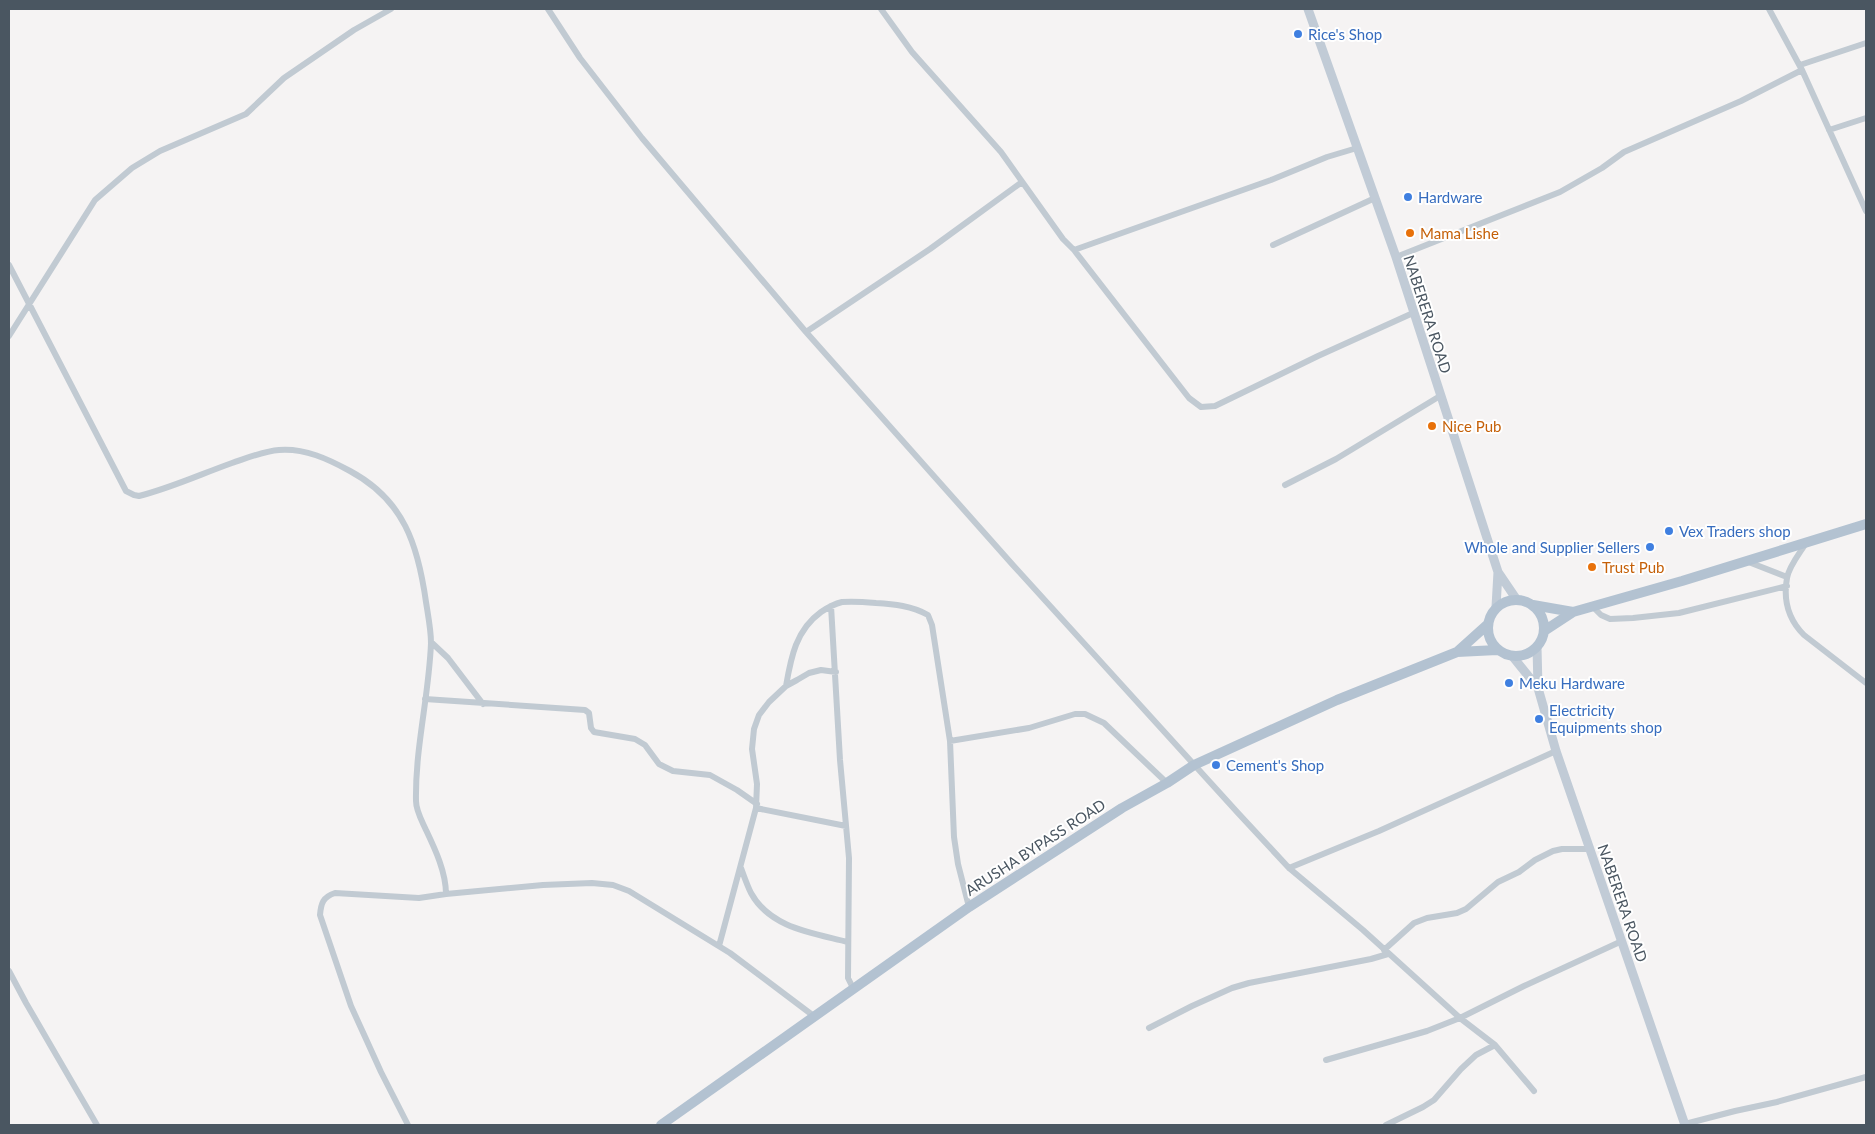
<svg xmlns="http://www.w3.org/2000/svg" width="1875" height="1134" font-family="Lato,sans-serif">
<style>
.lines{fill:none;stroke-linecap:round;stroke-linejoin:round}
.street{stroke:#c1cad2;stroke-width:6}
.secondary{stroke:#c1cbd6;stroke-width:9}
.primary{stroke:#b3c2d1;stroke-width:10}
.shop-dot{fill:#3f7fe0;stroke:#fff;stroke-width:2}
.food-dot{fill:#e8710a;stroke:#fff;stroke-width:2}
.labels{text-anchor:middle;dominant-baseline:central;stroke-width:4;stroke-linejoin:round;paint-order:stroke}
.shop-label{font-size:15px;fill:#366cbe;stroke:#fff;text-anchor:start}
.food-label{font-size:15px;fill:#c56008;stroke:#fff;text-anchor:start}
.street-label{font-size:15px;fill:#4a5661;stroke:#fff}
</style>
<rect width="100%" height="100%" fill="#f5f3f3"/>
<g class="lines">
<!-- street -->
<path class="street" d="M 548,9 L 580,58 L 642,138 L 806,332 L 1012,564 L 1238,813 L 1289,868 L 1363,930 L 1460,1018 L 1495,1045 L 1534,1091
M 881,9 L 912,52 L 1001,152 L 1063,239 L 1074,250 L 1189,398 L 1201,407 L 1215,406 L 1318,356 L 1413,313
M 1769,9 L 1802,70 L 1866,211
M 1800,65 L 1866,43
M 1829,130 L 1866,118
M 1273,245 L 1375,198
M 1074,250 L 1271,180 L 1327,157 L 1357,148
M 1396,257 L 1560,192 L 1602,168 L 1624,152 L 1741,101 L 1802,70
M 9,265 L 126,491 L 134,495 L 139,496 C 171,488 201,474 232,463 C 247,458 264,451 279,450 C 305,448 328,459 350,471 C 404,500 418,545 426,602 C 428,615 431,630 431,643 C 429,696 415,748 416,801 C 416,811 422,821 426,830 C 435,849 446,872 446,894 L 419,898 L 335,893 C 323,897 321,903 320,915 L 351,1006 L 381,1072 L 408,1125
M 806,332 L 930,249 L 1022,182
M 9,336 L 95,200 L 132,168 L 160,151 L 246,114 L 284,78 L 354,30 L 391,9
M 1285,485 L 1336,459 L 1440,396
M 1806,543 C 1800,553 1789,566 1787,578 C 1783,600 1788,619 1804,635 L 1866,683
M 1746,561 L 1787,577
M 831,606 L 840,760 L 849,858 L 848,978 L 854,990
M 1593,607 L 1601,615 L 1610,619 L 1633,618 L 1679,613 L 1787,586
M 431,642 L 448,658 L 483,704
M 786,686 C 791,657 796,630 821,612 C 827,608 834,604 842,602 C 853,601 865,602 876,603 C 894,604 912,606 928,615 L 932,625 L 950,741 L 954,837 L 958,864 L 969,907
M 425,699 L 585,710 L 589,713 L 591,728 L 594,732 L 635,739 L 645,745 L 659,764 L 673,771 L 710,775 L 737,790 L 757,804
M 950,741 L 1029,728 L 1075,714 L 1085,714 L 1104,723 L 1167,783
M 756,808 L 846,826
M 741,868 C 744,876 747,885 751,893 C 770,928 813,933 848,942
M 1289,868 L 1379,831 L 1556,751
M 446,894 L 543,885 L 592,883 L 613,885 L 629,891 L 730,953 L 815,1017
M 719,946 L 756,808 L 757,784 L 752,749 L 754,729 L 759,715 L 769,702 L 786,686 L 797,680 L 809,673 L 821,670 L 836,672
M 1384,950 L 1414,923 L 1427,918 L 1457,913 L 1466,909 L 1498,882 L 1519,872 L 1535,860 L 1553,851 L 1562,849 L 1591,849
M 9,971 L 26,1003 L 97,1125
M 1149,1028 L 1192,1006 L 1232,988 L 1249,983 L 1371,959 L 1388,954
M 1326,1060 L 1427,1031 L 1460,1018 L 1524,986 L 1622,941
M 1685,1124 L 1735,1111 L 1777,1102 L 1866,1077
M 1386,1125 L 1423,1107 L 1434,1100 L 1461,1069 L 1476,1055 L 1495,1045"/>
<!-- secondary -->
<path class="secondary" d="M 1308,9 L 1396,257 L 1498,572 L 1517,600
M 1496,607 L 1498,572
M 1537,647 L 1538,688 L 1556,751 L 1685,1125
M 1513,657 L 1538,688"/>
<!-- primary -->
<path class="primary" d="M1488 628a28 28 0 1 1 56 0a28 28 0 1 1-56 0Z
M 1533,605 L 1573,612
M 1544,631 L 1573,612 L 1682,581 L 1866,524
M 1457,652 L 1497,650
M 661,1125 L 969,907 L 1122,808 L 1167,783 L 1194,765 L 1337,700 L 1457,652 L 1487,625"/>
</g>
<!-- markers -->
<g class="shop-dot">
<circle cx="1298" cy="34" r="5"/>
<circle cx="1408" cy="197" r="5"/>
<circle cx="1669" cy="531" r="5"/>
<circle cx="1650" cy="547" r="5"/>
<circle cx="1509" cy="683" r="5"/>
<circle cx="1539" cy="719" r="5"/>
<circle cx="1216" cy="765" r="5"/>
</g>
<g class="food-dot">
<circle cx="1410" cy="233" r="5"/>
<circle cx="1432" cy="426" r="5"/>
<circle cx="1592" cy="567" r="5"/>
</g>
<g class="labels">
<!-- shop labels -->
<g class="shop-label">
<text x="1308" y="34">Rice's Shop</text>
<text x="1418" y="197">Hardware</text>
<text x="1679" y="531">Vex Traders shop</text>
<text x="1640" y="547" text-anchor="end">Whole and Supplier Sellers</text>
<text x="1519" y="683">Meku Hardware</text>
<text x="1549" y="710">Electricity<tspan x="1549" dy="17">Equipments shop</tspan></text>
<text x="1226" y="765">Cement's Shop</text>
</g>
<!-- food labels -->
<g class="food-label">
<text x="1420" y="233">Mama Lishe</text>
<text x="1442" y="426">Nice Pub</text>
<text x="1602" y="567">Trust Pub</text>
</g>
<!-- street labels -->
<g class="street-label">
<text transform="translate(1428 314) rotate(72)">NABERERA ROAD</text>
<text transform="translate(1035 847) rotate(-33)">ARUSHA BYPASS ROAD</text>
<text transform="translate(1623 903) rotate(71)">NABERERA ROAD</text>
</g>
</g>
<!-- border -->
<rect width="1875" height="1134" fill="none" stroke="#4a5661" stroke-width="20"/>
</svg>
